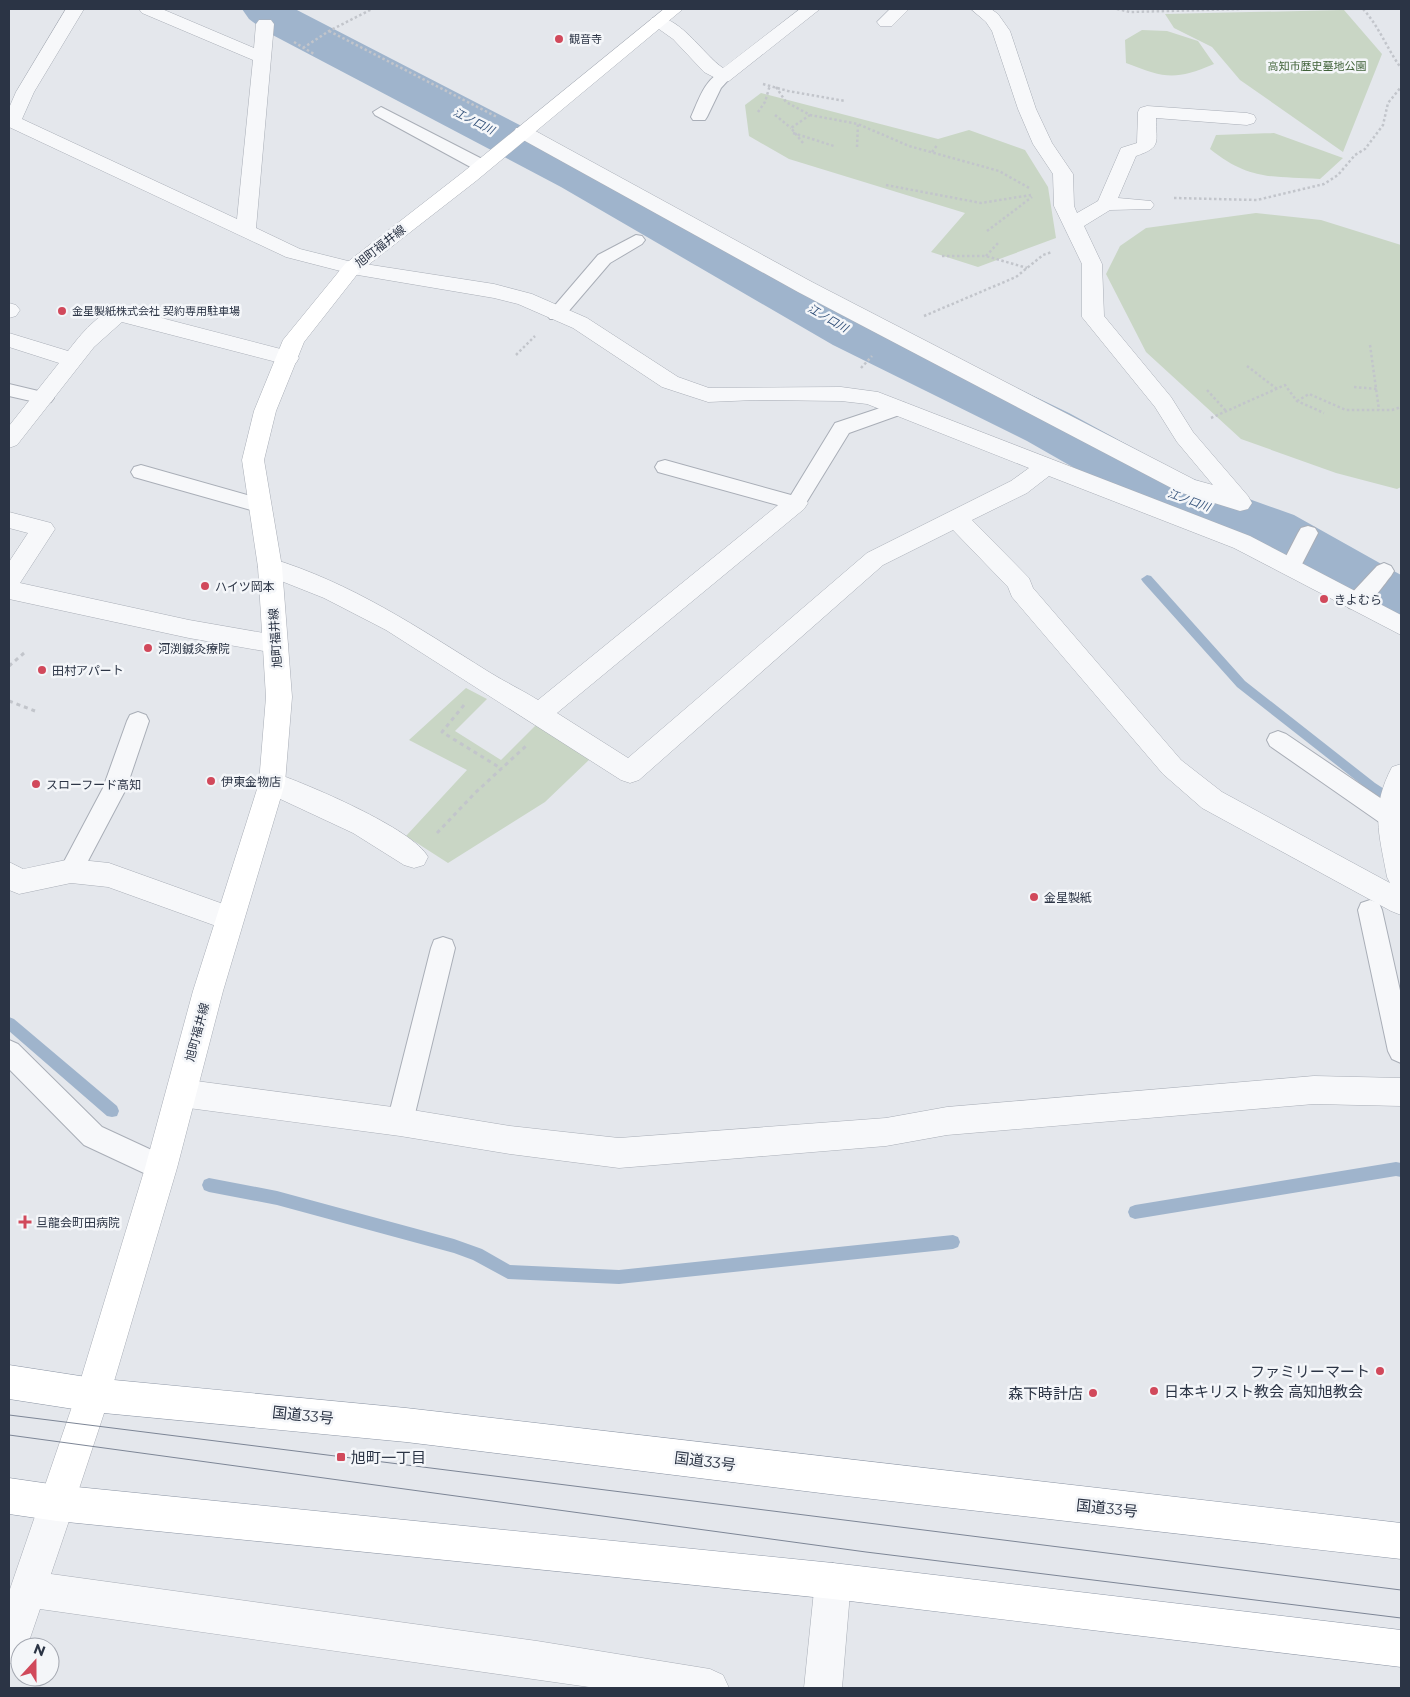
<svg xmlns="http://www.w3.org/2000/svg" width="1410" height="1697" font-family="Montserrat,'Noto Sans JP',sans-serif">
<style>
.green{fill:#c9d6c5}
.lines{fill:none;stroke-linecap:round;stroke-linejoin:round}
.stream{fill:#9fb4cc;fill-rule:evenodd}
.river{fill:#9fb4cc;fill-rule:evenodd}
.lane-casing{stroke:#a9aeb7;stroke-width:2}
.street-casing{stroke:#a9aeb7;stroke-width:1}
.secondary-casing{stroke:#a9aeb7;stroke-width:1}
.highway-casing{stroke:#8b94a3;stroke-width:1}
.path-far1{stroke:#c2c5cb;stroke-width:2.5;stroke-dasharray:2.5 2.5;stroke-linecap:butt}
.path{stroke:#c2c5cb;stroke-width:3;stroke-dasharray:4 4;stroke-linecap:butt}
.lane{fill:#f7f8fa;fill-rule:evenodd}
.street{fill:#f7f8fa;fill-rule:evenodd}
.secondary{fill:#fff;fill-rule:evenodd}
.highway{fill:#fff;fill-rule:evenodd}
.tram{stroke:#7d8696;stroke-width:1}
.poi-dot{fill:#d1495b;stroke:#f4f6f9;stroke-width:2}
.labels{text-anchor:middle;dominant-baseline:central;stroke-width:5;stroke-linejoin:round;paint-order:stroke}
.far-poi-label{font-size:11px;fill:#2b3445;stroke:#f4f6f9;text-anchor:start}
.far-park-label{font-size:11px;fill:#3f6138;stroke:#f4f6f9}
.far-water-label{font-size:11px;font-style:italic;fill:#34527a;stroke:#f4f6f9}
.street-label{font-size:12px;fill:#2b3445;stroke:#f4f6f9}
.poi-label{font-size:12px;fill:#2b3445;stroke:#f4f6f9;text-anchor:start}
.near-poi-label{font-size:15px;fill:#2b3445;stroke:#f4f6f9;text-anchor:end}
.near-street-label{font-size:15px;fill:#2b3445;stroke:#f4f6f9}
</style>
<rect width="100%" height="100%" fill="#e4e7ec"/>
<!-- green -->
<path class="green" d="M 1344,10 L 1382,54 L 1343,152 L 1240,80 L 1212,47 L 1174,28 L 1165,14 Z
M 1142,30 L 1167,31 L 1198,41 L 1214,64 C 1174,81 1165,78 1126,63 L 1125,40 Z
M 761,93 L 938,139 L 969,130 L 1025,150 L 1048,187 L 1056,238 L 978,267 L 931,252 L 965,213 L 789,159 L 749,136 L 745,105 Z
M 1274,133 L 1343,158 L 1320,179 C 1272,176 1250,181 1210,149 L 1216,135 Z
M 1256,213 L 1321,220 L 1401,245 L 1401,487 L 1397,489 L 1336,473 L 1241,439 L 1146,352 L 1106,274 L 1120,246 L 1146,228 Z
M 466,688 L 487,699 L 455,731 L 501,760 L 538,723 L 591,758 L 545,802 L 448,863 L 406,836 L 467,770 L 409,740 Z"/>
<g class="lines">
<!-- stream -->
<path class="stream" d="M 1177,491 L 1182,495 L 1180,504 L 1175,508 L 1170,504 L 1172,495 Z
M 1147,575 L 1151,576 L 1245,681 L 1375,783 L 1401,800 L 1401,811 L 1367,789 L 1237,687 L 1143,582 L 1141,579 Z
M 9,1017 L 14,1019 L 117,1106 L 119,1111 L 117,1116 L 112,1117 L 107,1116 L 9,1031 Z
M 1396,1162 L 1401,1163 L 1401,1177 L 1396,1176 L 1135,1219 L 1130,1217 L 1128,1212 L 1130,1207 L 1135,1205 Z
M 209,1178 L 277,1191 L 454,1239 L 482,1249 L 510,1265 L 619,1270 L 953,1235 L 958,1237 L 960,1242 L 958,1247 L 953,1249 L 619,1284 L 508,1279 L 473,1260 L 454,1253 L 277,1205 L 209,1192 L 204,1190 L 202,1185 L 204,1180 Z"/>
<!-- river -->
<path class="river" d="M 242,9 L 295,9 L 597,165 L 873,319 L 1069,413 L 1185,476 L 1294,515 L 1401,575 L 1401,629 L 1378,622 L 1250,547 L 1141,506 L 1027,441 L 833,345 L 561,187 L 265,31 L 249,19 Z"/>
<defs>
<path id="lane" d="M 723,72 L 731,77 L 721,88 L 707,117 L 705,120 L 693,120 L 691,117 C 698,102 705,77 723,72 Z
M 381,107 L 488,162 L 490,166 L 488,170 L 476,170 L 375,115 L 373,112 Z
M 636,235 L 642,236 L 645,240 L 642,244 L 610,263 L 562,319 L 550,319 L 547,315 L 550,311 L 598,255 Z
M 9,384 L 51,394 L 54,398 L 51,402 L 44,404 L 9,396 Z
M 898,402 L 905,403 L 908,408 L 905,413 L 849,433 L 803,508 L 796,510 L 658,472 L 655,467 L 658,462 L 665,460 L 791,495 L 835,423 Z
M 141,465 L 265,500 L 268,505 L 265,510 L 258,512 L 134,477 L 131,472 L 134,467 Z
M 1308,526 L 1315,528 L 1318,533 L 1301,566 L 1298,571 L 1291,574 L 1284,571 L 1281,566 L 1298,533 L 1301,528 Z
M 1384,563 L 1391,566 L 1394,571 L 1391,576 C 1380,589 1367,613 1349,608 L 1345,602 L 1349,596 L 1377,566 Z
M 138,712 L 146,715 L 149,721 L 126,789 L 79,878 L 71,881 L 63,878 L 59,871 L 103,788 L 127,721 L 130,715 Z
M 1278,731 L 1286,734 L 1398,810 L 1401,816 L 1398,824 L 1390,827 L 1382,824 L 1270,746 L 1267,740 L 1270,734 Z
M 1370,900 L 1379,903 L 1382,910 L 1401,995 L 1401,1063 L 1392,1059 L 1388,1051 L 1358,910 L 1361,903 Z
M 443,937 L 452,940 L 455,948 L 413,1122 L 409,1131 L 400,1134 L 391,1131 L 387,1122 L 431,948 L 434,940 Z
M 9,1040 L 18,1044 L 102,1127 L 171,1159 L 175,1168 L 171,1177 L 161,1181 L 84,1145 L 9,1069 Z"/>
<path id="street" d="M 66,9 L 84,9 L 34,92 L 22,119 L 237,219 L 253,60 L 142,13 L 139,9 L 162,9 L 254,48 L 256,24 L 259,20 L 271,20 L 274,24 L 256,228 L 300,249 L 352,262 L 494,284 L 532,294 L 587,318 L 678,377 L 709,388 L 841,387 L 878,392 L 1250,536 L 1401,615 L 1401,635 L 1234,548 L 1049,476 L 1027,493 L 972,520 L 1029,578 L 1033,588 L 1181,760 L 1222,792 L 1390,883 L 1387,877 C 1379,833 1370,809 1392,767 L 1401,764 L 1401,889 L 1398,888 L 1401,889 L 1401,915 L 1391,911 L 1202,808 L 1163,774 L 1012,597 L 1008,587 L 953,530 L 883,565 L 639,780 L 630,783 L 621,780 L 386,630 L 324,598 L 261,573 L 258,567 L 261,561 L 270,558 C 352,583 417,627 489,672 C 505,682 522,690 538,700 L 788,497 L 796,495 L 804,497 L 808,503 L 804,509 L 557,713 L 628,758 L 867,553 L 1011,481 L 1029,468 L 867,404 L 841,401 L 755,400 L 708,402 L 662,387 L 573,328 L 518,304 L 494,298 L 352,274 L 286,257 L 9,127 L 9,108 L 16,92 Z
M 800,9 L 820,9 L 729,81 L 723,82 L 704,72 L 673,39 L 649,22 L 652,18 C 678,12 703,55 723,68 Z
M 890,9 L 909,9 L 892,26 L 880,26 L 877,22 Z
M 971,9 L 991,9 L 998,14 L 1010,31 L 1036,109 L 1052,143 L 1073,174 L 1074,206 L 1077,213 L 1098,201 L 1121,148 L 1137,143 L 1138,112 L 1140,108 L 1147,106 L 1247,113 L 1254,115 L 1256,119 L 1254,123 L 1247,125 L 1156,118 C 1156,143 1162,147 1136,156 L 1118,198 L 1151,201 L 1154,205 L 1151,209 L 1110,210 L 1084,226 L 1102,264 L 1104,316 L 1171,397 L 1193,432 L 1248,496 L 1252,503 L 1248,509 L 1240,511 L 1179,492 L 798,292 L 516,136 L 514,132 L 516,128 L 530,128 L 812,282 L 1195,480 L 1213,485 L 1177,442 L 1155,407 L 1082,317 L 1082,264 L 1054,206 L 1053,174 L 1033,144 L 1018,109 L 992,31 L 986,22 Z
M 9,303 L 16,305 L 20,310 L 16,316 L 9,318 Z
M 119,307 L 296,353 L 299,358 L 296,363 L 288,365 L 122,322 L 94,347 L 17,445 L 9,448 L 9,426 L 59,363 L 9,347 L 9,333 L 68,351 C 81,334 98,313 119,307 Z
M 9,512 L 51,523 L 55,529 L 20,583 L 189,620 L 275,635 L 284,637 L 288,644 L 284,651 L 275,653 L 189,638 L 9,599 L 9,562 L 28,533 L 9,528 Z
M 272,772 C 305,783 414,829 428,857 L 424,865 L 414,868 L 404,865 L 353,833 L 263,791 L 259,783 L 263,775 Z
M 71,859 L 109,863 L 240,910 L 244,919 L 240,928 L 230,931 L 108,887 L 71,883 L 19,894 L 9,890 L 9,862 L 23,869 Z
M 1314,1076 L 1401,1078 L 1401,1106 L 1314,1104 L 947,1135 L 886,1146 L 619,1168 L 510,1154 L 400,1136 L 181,1107 L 170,1103 L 166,1093 L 170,1083 L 181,1079 L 400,1108 L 510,1126 L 619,1138 L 886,1118 L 947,1107 Z
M 57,1485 L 70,1490 L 75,1503 L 51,1574 L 537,1641 L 710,1669 L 723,1675 L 729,1688 L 596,1688 L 40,1609 L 27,1647 L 20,1647 L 20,1659 L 9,1664 L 9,1592 L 44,1490 Z
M 833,1563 L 846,1568 L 851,1581 L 842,1688 L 804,1688 L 815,1581 L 820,1568 Z"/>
<path id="secondary" d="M 664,9 L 683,9 L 476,181 L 359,272 L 304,342 L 276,411 L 264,460 L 282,567 L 292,697 L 285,783 L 223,991 L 177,1168 L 110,1395 L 70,1516 L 57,1521 L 44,1516 L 39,1503 L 76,1395 L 145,1168 L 193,991 L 259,783 L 266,697 L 258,567 L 242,460 L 254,411 L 283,340 L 345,264 L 462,173 Z"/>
<path id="highway" d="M 9,1365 L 93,1378 L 406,1408 L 1401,1523 L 1401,1559 L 837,1495 L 406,1442 L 93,1412 L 9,1399 Z
M 9,1478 L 57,1485 L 833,1563 L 1401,1630 L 1401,1667 L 833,1599 L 57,1521 L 9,1514 Z"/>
</defs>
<!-- lane casing -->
<use href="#lane" class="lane-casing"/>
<!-- street casing -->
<use href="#street" class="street-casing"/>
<!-- secondary casing -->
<use href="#secondary" class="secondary-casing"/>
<!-- highway casing -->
<use href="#highway" class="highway-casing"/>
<!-- path-far1 -->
<path class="path-far1" d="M 1117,9 L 1130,12 L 1242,9
M 1363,9 C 1379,26 1387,49 1401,68
M 329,31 L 497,117
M 294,42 L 314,54
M 303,48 L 329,31 L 372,9
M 763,84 L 788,91 L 845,101
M 776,87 L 786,102 L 810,115 L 858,124 L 909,146 L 999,171 L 1031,189
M 758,112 L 765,102 L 770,85
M 775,115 L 791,128
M 793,133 L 834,146
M 803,143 L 791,128 L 810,115
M 857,147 L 858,124
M 932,152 L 938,144
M 886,185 L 981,203 L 1031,195
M 1174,198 L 1257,200 L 1324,184 L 1338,175 L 1355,155 L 1365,149 L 1383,125 L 1388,103 L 1401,87
M 987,231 L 1032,197
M 942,256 L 986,256 L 1027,268
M 986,256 L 999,242
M 924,316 L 1016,277 L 1043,255 L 1052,252
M 1370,345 L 1379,410
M 516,355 L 535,336
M 1247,366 L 1277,389
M 861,368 L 872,356
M 1354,387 L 1377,389
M 1207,390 L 1227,412
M 1297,401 L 1309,394 L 1346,410 L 1392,410 L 1401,407
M 1211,418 L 1285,385 L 1297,401 L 1324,413"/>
<!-- path -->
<path class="path" d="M 9,666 L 24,653
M 9,701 L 35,711
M 464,705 L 442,732 L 502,769
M 437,833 L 475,793 L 527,745"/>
<!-- lane -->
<use href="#lane" class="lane"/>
<!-- street -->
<use href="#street" class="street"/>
<!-- secondary -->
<use href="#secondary" class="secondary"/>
<!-- highway -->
<use href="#highway" class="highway"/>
<!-- tram -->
<path class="tram" d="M 9,1415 L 1401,1590
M 9,1435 L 866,1552 L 1401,1618"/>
</g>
<!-- markers -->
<g class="poi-dot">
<circle cx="559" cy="39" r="5"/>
<circle cx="62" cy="311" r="5"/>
<circle cx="205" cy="586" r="5"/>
<circle cx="1324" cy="599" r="5"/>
<circle cx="148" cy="648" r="5"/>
<circle cx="42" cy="670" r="5"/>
<circle cx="211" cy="781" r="5"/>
<circle cx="36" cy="784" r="5"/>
<circle cx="1034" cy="897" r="5"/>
<path d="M22.5 1214.5h5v5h5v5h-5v5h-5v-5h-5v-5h5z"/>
<circle cx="1380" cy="1371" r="5"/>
<circle cx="1154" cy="1391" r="5"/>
<circle cx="1093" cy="1393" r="5"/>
<rect x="336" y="1452" width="10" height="10" rx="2.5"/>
</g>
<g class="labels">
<!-- far-poi labels -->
<g class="far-poi-label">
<text x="569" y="39">観音寺</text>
<text x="72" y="311">金星製紙株式会社 契約専用駐車場</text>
</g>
<!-- far-park labels -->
<g class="far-park-label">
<text x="1317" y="66">高知市歴史墓地公園</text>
</g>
<!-- far-water labels -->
<g class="far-water-label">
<text transform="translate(474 121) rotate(27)">江ノ口川</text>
<text transform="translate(828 318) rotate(30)">江ノ口川</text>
<text transform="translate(1189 500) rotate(20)">江ノ口川</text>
</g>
<!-- street labels -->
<g class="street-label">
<text transform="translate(380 246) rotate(-38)">旭町福井線</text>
<text transform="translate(275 638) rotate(-94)">旭町福井線</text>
<text transform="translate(197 1032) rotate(-75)">旭町福井線</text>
</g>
<!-- poi labels -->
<g class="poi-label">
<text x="215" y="586">ハイツ岡本</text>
<text x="1334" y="599">きよむら</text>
<text x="158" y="648">河渕鍼灸療院</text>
<text x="52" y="670">田村アパート</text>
<text x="221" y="781">伊東金物店</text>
<text x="46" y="784">スローフード高知</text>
<text x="1044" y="897">金星製紙</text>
<text x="36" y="1222">旦龍会町田病院</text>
</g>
<!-- near-poi labels -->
<g class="near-poi-label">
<text x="1370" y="1371">ファミリーマート</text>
<text x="1164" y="1391" text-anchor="start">日本キリスト教会 高知旭教会</text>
<text x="1083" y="1393">森下時計店</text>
<text x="351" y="1457" text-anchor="start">旭町一丁目</text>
</g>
<!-- near-street labels -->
<g class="near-street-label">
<text transform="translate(303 1415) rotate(6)">国道33号</text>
<text transform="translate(705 1461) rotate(7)">国道33号</text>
<text transform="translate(1107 1508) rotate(6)">国道33号</text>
</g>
</g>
<!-- border -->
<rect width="1410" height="1697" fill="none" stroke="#2b3445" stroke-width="20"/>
<!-- north arrow -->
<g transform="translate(35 1662) rotate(21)"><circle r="24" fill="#f4f6f9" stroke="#a4a8b1"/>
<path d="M0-4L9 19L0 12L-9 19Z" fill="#d1495b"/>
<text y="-8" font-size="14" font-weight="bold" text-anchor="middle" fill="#2b3445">N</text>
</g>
</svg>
